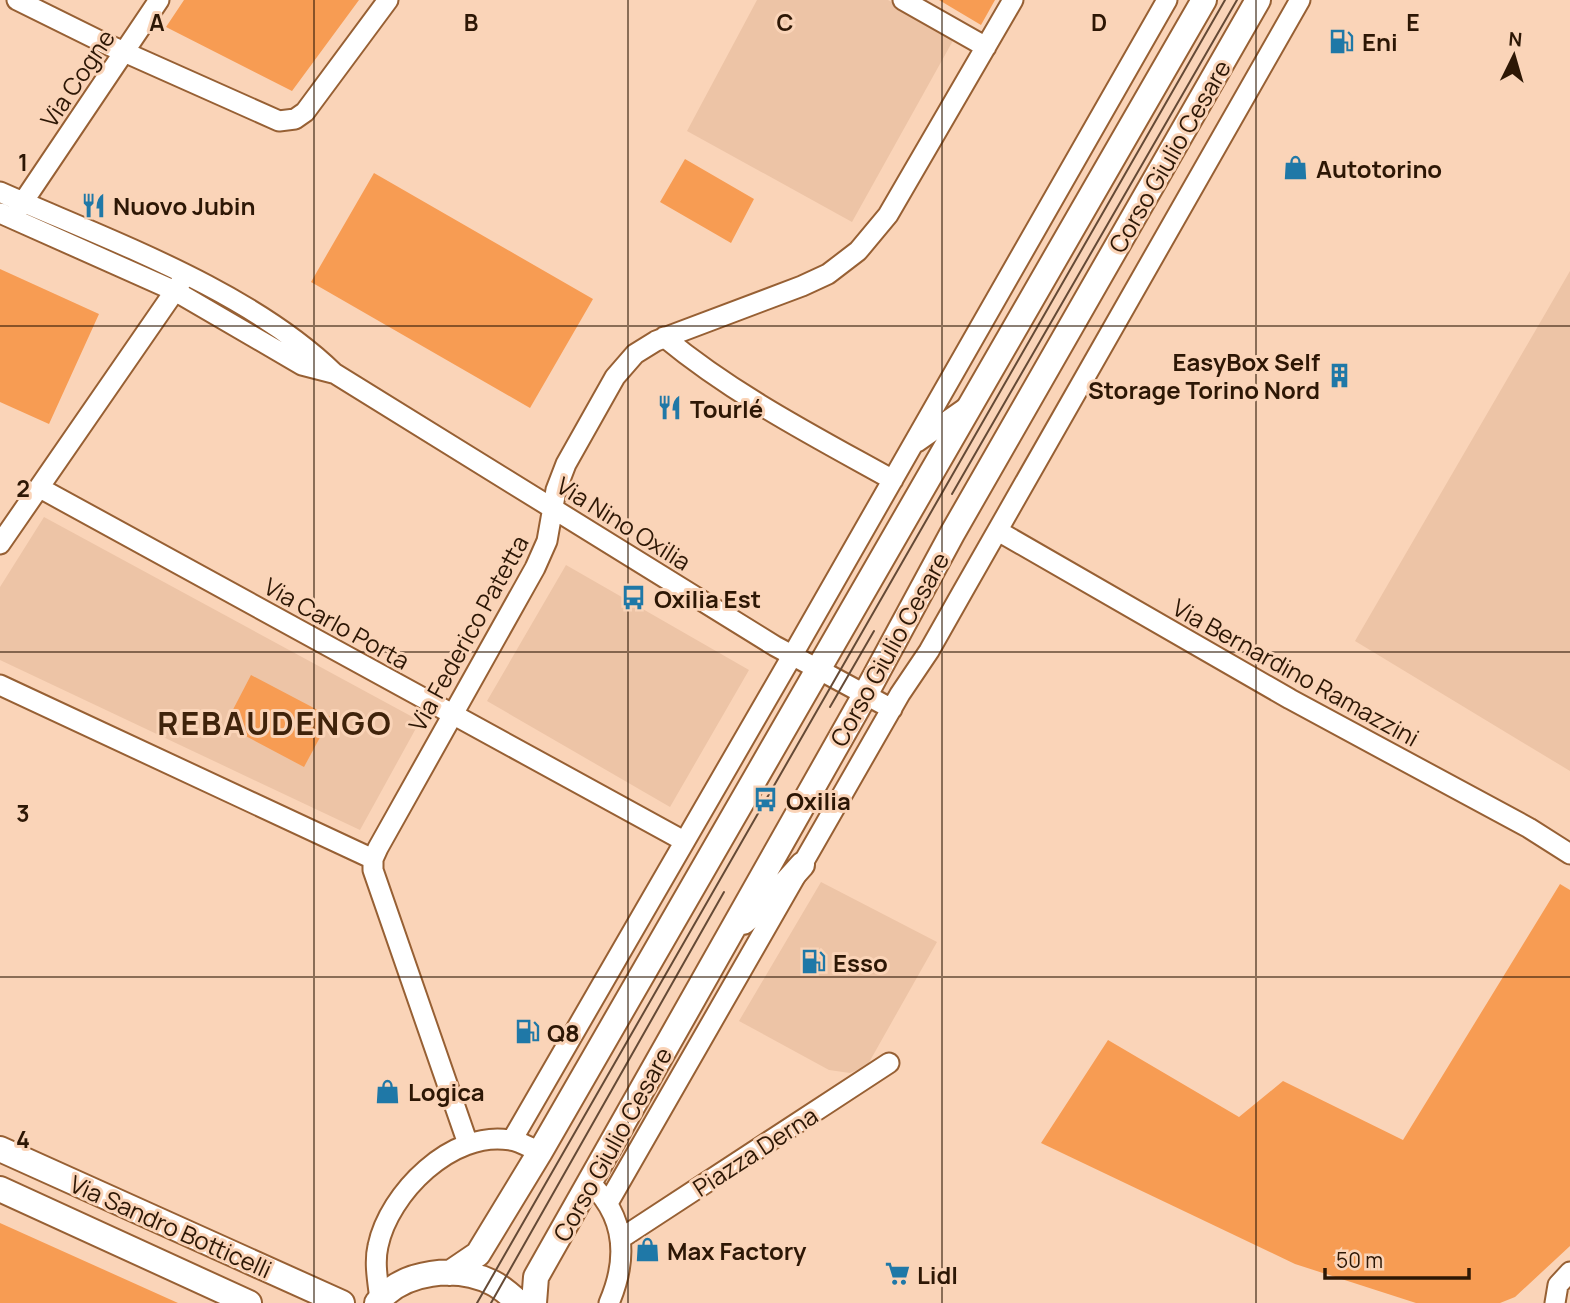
<svg xmlns="http://www.w3.org/2000/svg" width="1570" height="1303" font-family="Manrope,sans-serif">
<style>
.built{fill:#edc4a6}
.green{fill:#f79c53}
.lines{fill:none;stroke-linecap:round;stroke-linejoin:round}
.minor-casing{stroke:#976034;stroke-width:23}
.major-casing{stroke:#976034;stroke-width:28}
.minor{stroke:#fff;stroke-width:19}
.major{stroke:#fff;stroke-width:24}
.tram{stroke:#654a36;stroke-width:2}
.grid{fill:none;stroke:#2d1705;stroke-width:2;stroke-opacity:0.55}
.labels{text-anchor:middle;dominant-baseline:central;stroke-width:6;stroke-linejoin:round;paint-order:stroke}
.poi-label{font-size:24px;font-weight:bold;fill:#2d1705;stroke:#fad4b8;text-anchor:start}
.street-label{font-size:24px;fill:#2d1705;stroke:#fad4b8}
.district-label{font-size:32px;font-weight:bold;letter-spacing:2px;fill:#3f230b;stroke:#fad4b8}
.grid-label{font-size:23px;text-anchor:middle;font-weight:bold;fill:#2d1705;stroke:#fad4b8;stroke-width:6;stroke-linejoin:round;paint-order:stroke}
</style>
<rect width="100%" height="100%" fill="#fad4b8"/>
<!-- built -->
<path class="built" d="M 757,0 L 888,0 L 955,37 L 852,222 L 687,131 Z
M 1570,271 L 1570,771 L 1355,641 Z
M 44,517 L 420,721 L 360,830 L 0,660 L 0,587 Z
M 566,565 L 749,670 L 670,807 L 487,701 Z
M 821,882 L 937,942 L 867,1066 L 850,1073 L 829,1070 L 739,1021 Z"/>
<!-- green -->
<path class="green" d="M 184,0 L 359,0 L 292,91 L 166,27 Z
M 939,0 L 995,0 L 981,25 Z
M 685,159 L 754,199 L 731,243 L 660,202 Z
M 374,173 L 593,299 L 530,408 L 311,282 Z
M 0,269 L 99,314 L 49,424 L 0,402 Z
M 251,675 L 331,717 L 304,767 L 225,725 Z
M 1560,884 L 1570,890 L 1570,1246 L 1515,1297 L 1500,1303 L 1416,1303 L 1295,1264 L 1041,1143 L 1108,1040 L 1239,1117 L 1283,1081 L 1403,1140 Z
M 0,1223 L 178,1303 L 0,1303 Z"/>
<g class="lines">
<defs>
<path id="minor" d="M 17,0 L 104,43 L 279,121 L 295,119 L 305,112 L 388,0
M 903,0 L 986,47
M 0,192 C 108,240 249,290 334,373 L 775,646 L 892,709
M 17,211 L 159,0
M 0,213 L 175,291 L 302,365 L 333,373
M 664,337 C 734,395 814,436 893,480
M 917,442 L 967,407
M 40,488 L 684,841
M 998,531 L 1290,699 L 1529,828 L 1570,854
M 0,544 L 181,282
M 0,685 L 373,859
M 512,1140 L 792,656 L 1167,0
M 468,1144 L 373,870 L 373,859 L 378,848 L 535,568 L 547,541 L 556,490 L 566,464 L 615,377 L 635,354 L 656,341 L 802,286 L 828,274 L 858,251 L 888,215 L 1013,0
M 590,1183 C 626,1217 628,1259 609,1303
M 608,1203 L 900,694 L 929,651 L 963,591 L 1300,0
M 620,1239 L 889,1063
M 380,1300 C 378,1282 374,1263 378,1246 C 389,1193 452,1130 510,1140 C 520,1141 530,1148 540,1152
M 1555,1303 L 1558,1285 L 1570,1272"/>
<path id="major" d="M 743,922 L 775,895 L 802,865
M 0,1149 L 342,1303
M 0,1189 L 249,1303
M 450,1273 L 478,1254 L 540,1152 L 1204,0
M 377,1303 C 403,1270 457,1265 493,1283 C 503,1288 511,1296 519,1303
M 534,1303 L 536,1277 L 865,695 L 952,534 L 1258,0"/>
</defs>
<!-- minor casing -->
<use href="#minor" class="minor-casing"/>
<!-- major casing -->
<use href="#major" class="major-casing"/>
<!-- minor -->
<use href="#minor" class="minor"/>
<!-- major -->
<use href="#major" class="major"/>
<!-- tram -->
<path class="tram" d="M 952,494 L 1237,0
M 830,707 L 874,631
M 477,1303 L 1225,0
M 491,1303 L 724,892"/>
</g>
<!-- grid -->
<path class="grid" d="M 314,0 L 314,1303M 628,0 L 628,1303M 942,0 L 942,1303M 1256,0 L 1256,1303M 0,326 L 1570,326M 0,652 L 1570,652M 0,977 L 1570,977"/>
<!-- icons -->
<defs>
<symbol id="fuel-bare" viewBox="-9 -9 18 18"><path d="M-5.5-6h7V0h2V4h1.3V-2.5L3-4.5l.8-.8L6-3V5H2.5V1h-1V6h-7ZM-4.2-4.7v3.2H.2V-4.7Z" fill="#1f78a7" stroke="#fad4b8" stroke-width="2.5" paint-order="stroke"/></symbol>
<symbol id="shop-bare" viewBox="-9 -9 18 18"><path d="M-5-2.5h2.3a2.7 3.5 0 0 1 5.4 0H5L5.5 6h-11ZM-1.5-2.5h3a1.5 2.3 0 0 0-3 0Z" fill="#1f78a7" stroke="#fad4b8" stroke-width="2.5" paint-order="stroke"/></symbol>
<symbol id="restaurant-bare" viewBox="-9 -9 18 18"><path d="M-5-6h1v4h1v-4h1v4h1v-4h1v5L-1.5 .5V6h-2V.5L-5-1ZM5-6V6H3V1.5H1.5Q1.5-4 5-6Z" fill="#1f78a7" stroke="#fad4b8" stroke-width="2.5" paint-order="stroke"/></symbol>
<symbol id="building-bare" viewBox="-9 -9 18 18"><path d="M-4-6H4V6H1V3H-1V6H-4ZM-2.5-4.3h1.7v1.8h-1.7ZM.8-4.3h1.7v1.8H.8ZM-2.5-1h1.7V.8h-1.7ZM.8-1h1.7V.8H.8Z" fill="#1f78a7" stroke="#fad4b8" stroke-width="2.5" paint-order="stroke"/></symbol>
<symbol id="bus-bare" viewBox="-9 -9 18 18"><path d="M-5-6H5V4H4V6H2V4H-2V6H-4V4H-5ZM-3.5-4V0h7V-4ZM-3.5 1.2v1.5H-2V1.2ZM2 1.2v1.5H3.5V1.2Z" fill="#1f78a7" stroke="#fad4b8" stroke-width="2.5" paint-order="stroke"/></symbol>
<symbol id="supermarket-bare" viewBox="-9 -9 18 18"><path d="M-6-5.5h2.5l.6 2H6L4.5 2H-2.5L-4.4-4H-6ZM-1.5 3.2a1.3 1.3 0 1 0 .1 0ZM3 3.2a1.3 1.3 0 1 0 .1 0Z" fill="#1f78a7" stroke="#fad4b8" stroke-width="2.5" paint-order="stroke"/></symbol>
</defs>
<g fill-rule="evenodd">
<use href="#fuel-bare" x="1324" y="24" width="35" height="35"/>
<use href="#shop-bare" x="1278" y="150" width="35" height="35"/>
<use href="#restaurant-bare" x="76" y="188" width="35" height="35"/>
<use href="#building-bare" x="1322" y="358" width="35" height="35"/>
<use href="#restaurant-bare" x="652" y="390" width="35" height="35"/>
<use href="#bus-bare" x="616" y="580" width="35" height="35"/>
<use href="#bus-bare" x="748" y="782" width="35" height="35"/>
<use href="#fuel-bare" x="796" y="944" width="35" height="35"/>
<use href="#fuel-bare" x="510" y="1014" width="35" height="35"/>
<use href="#shop-bare" x="370" y="1074" width="35" height="35"/>
<use href="#shop-bare" x="630" y="1232" width="35" height="35"/>
<use href="#supermarket-bare" x="880" y="1256" width="35" height="35"/>
</g>
<g class="labels">
<!-- poi labels -->
<g class="poi-label">
<text x="1362" y="41">Eni</text>
<text x="1316" y="168">Autotorino</text>
<text x="113" y="205">Nuovo Jubin</text>
<text x="1320" y="361" text-anchor="end">EasyBox Self<tspan x="1320" dy="28">Storage Torino Nord</tspan></text>
<text x="690" y="408">Tourlé</text>
<text x="654" y="598">Oxilia Est</text>
<text x="786" y="800">Oxilia</text>
<text x="833" y="962">Esso</text>
<text x="547" y="1032">Q8</text>
<text x="408" y="1091">Logica</text>
<text x="667" y="1250">Max Factory</text>
<text x="917" y="1274">Lidl</text>
</g>
<!-- street labels -->
<g class="street-label">
<text transform="translate(77 78) rotate(-56)">Via Cogne</text>
<text transform="translate(1169 156) rotate(-60)">Corso Giulio Cesare</text>
<text transform="translate(624 523) rotate(32)">Via Nino Oxilia</text>
<text transform="translate(337 623) rotate(29)">Via Carlo Porta</text>
<text transform="translate(468 633) rotate(-61)">Via Federico Patetta</text>
<text transform="translate(889 649) rotate(-61)">Corso Giulio Cesare</text>
<text transform="translate(1296 672) rotate(29)">Via Bernardino Ramazzini</text>
<text transform="translate(612 1144) rotate(-61)">Corso Giulio Cesare</text>
<text transform="translate(755 1151) rotate(-33)">Piazza Derna</text>
<text transform="translate(171 1226) rotate(24)">Via Sandro Botticelli</text>
</g>
<!-- district labels -->
<g class="district-label">
<text x="275" y="723">REBAUDENGO</text>
</g>
</g>
<g class="grid-label">
<text x="157" y="31">A</text>
<text x="471" y="31">B</text>
<text x="785" y="31">C</text>
<text x="1099" y="31">D</text>
<text x="1413" y="31">E</text>
<text x="23" y="171">1</text>
<text x="23" y="497">2</text>
<text x="23" y="822">3</text>
<text x="23" y="1148">4</text>
</g>
<!-- north arrow -->
<g transform="translate(1514 56) rotate(5)" stroke="#fad4b8" stroke-width="5" paint-order="stroke">
<path d="M0-5L12 26L0 18L-12 26Z" fill="#2d1705"/>
<text y="-10" font-size="19" font-weight="bold" text-anchor="middle" fill="#2d1705">N</text>
</g>
<!-- scale -->
<path d="M1325 1268v10h144v-10" fill="none" stroke="#2d1705" stroke-width="3.5"/>
<text x="1336" y="1268" font-size="21" fill="#2d1705" stroke="#fad4b8" stroke-width="5" paint-order="stroke">50 m</text>
</svg>
